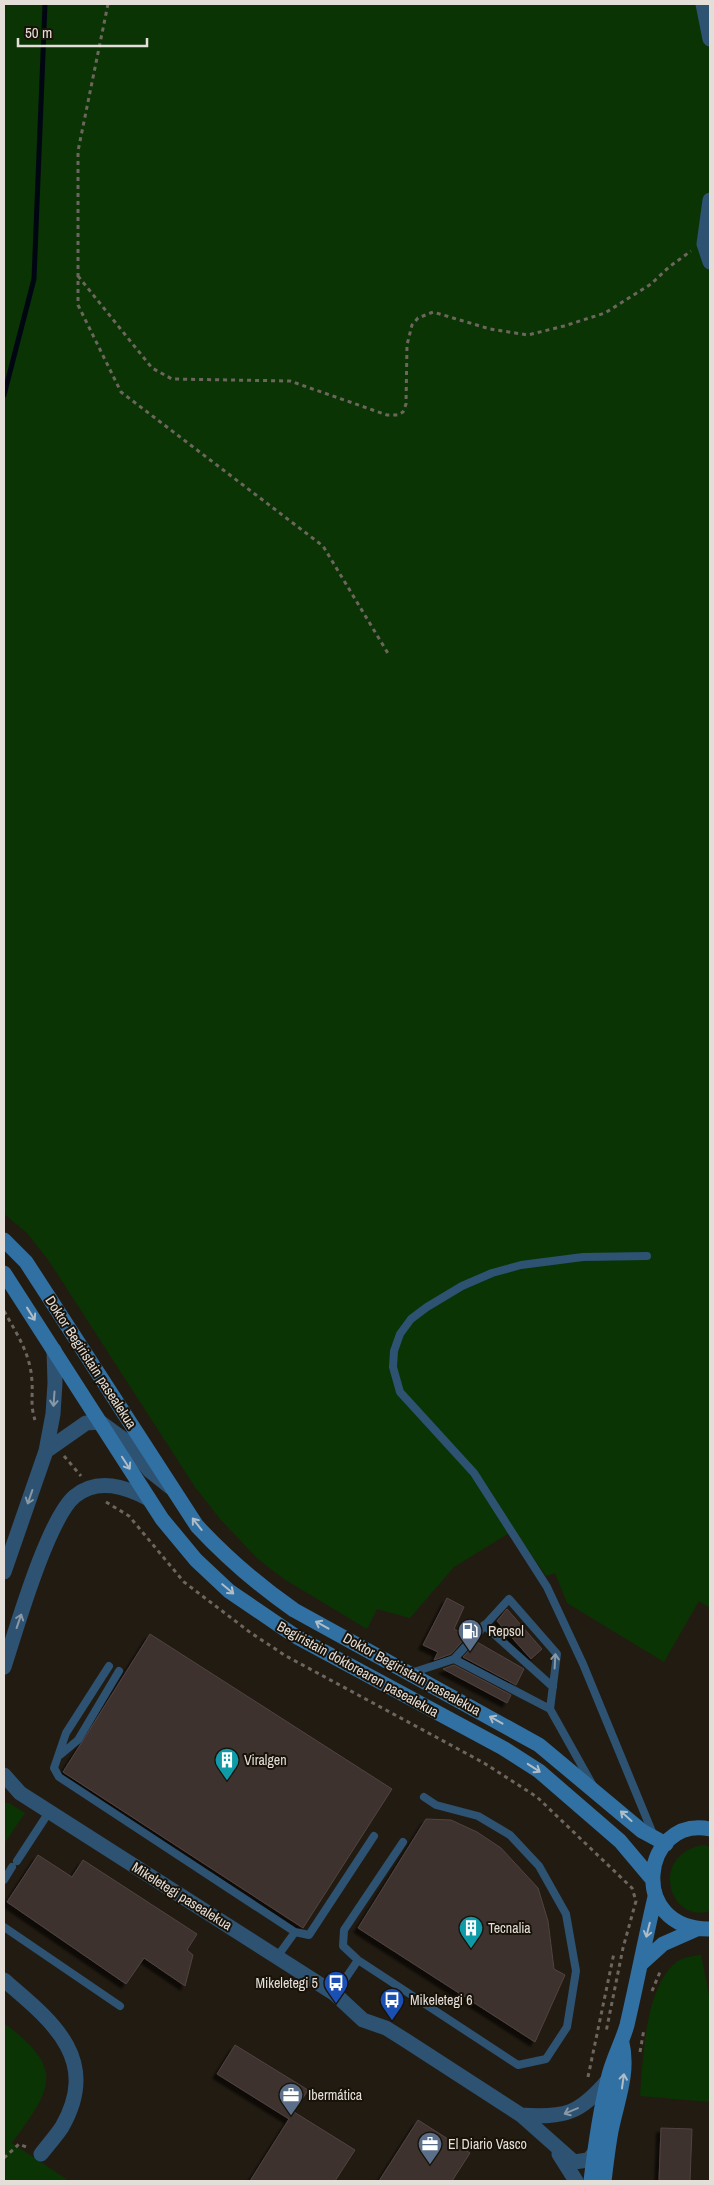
<svg xmlns="http://www.w3.org/2000/svg" width="714" height="2185" font-family="'Archivo Narrow',sans-serif">
<style>
.green{fill:#0b3404}
.lines{fill:none;stroke-linecap:round;stroke-linejoin:round}
.stream{stroke:#000712;stroke-width:5}
.building{fill:#3e312f;stroke:#514341;filter:url(#shadow)}
.path{stroke:#6d665e;stroke-width:3;stroke-dasharray:4 4;stroke-linecap:butt}
.lane{stroke:#2d5272;stroke-width:8}
.street{stroke:#2d5272;stroke-width:15}
.secondary{stroke:#3170a3;stroke-width:15}
.oneway{stroke:#aebdc8}
.oneway2{stroke:#8898a5}
.labels{text-anchor:middle;dominant-baseline:central;stroke-width:4;stroke-linejoin:round;paint-order:stroke}
.street-label{font-size:14px;fill:#e3ded8;stroke:#181209}
.poi-label{font-size:14px;fill:#e3ded8;stroke:#181209;text-anchor:start}
</style>
<defs>
<filter id="shadow"><feDropShadow dx="-4.5" dy="4.5" stdDeviation="1" flood-color="#0009"/></filter>
</defs>
<rect width="100%" height="100%" fill="#221b12"/>
<!-- green -->
<path class="green" d="M 4,4 L 710,4 L 710,1608 L 699,1601 L 664,1662 L 567,1603 L 555,1573 L 546,1576 L 514,1530 L 454,1567 L 410,1618 L 377,1609 L 367,1629 L 284,1579 L 258,1559 L 220,1519 L 195,1487 L 49,1261 L 27,1233 L 4,1214 Z
M 4,1803 L 9,1803 L 25,1813 L 4,1844 Z
M 704,1845 L 710,1847 L 710,1911 C 668,1924 649,1853 704,1845 Z
M 701,1955 L 710,2000 L 710,2102 L 640,2096 C 643,2059 645,1984 678,1961 C 684,1957 694,1956 701,1955 Z
M 4,2023 C 65,2069 53,2087 12,2143 L 69,2181 L 4,2181 Z"/>
<g class="lines">
<!-- stream -->
<path class="stream" d="M 4,395 L 34,279 L 45,4"/>
</g>
<!-- building -->
<path class="building" d="M 447,1598 L 464,1607 L 454,1629 L 467,1636 L 451,1654 L 434,1660 L 438,1652 L 423,1645 Z
M 507,1609 L 542,1649 L 531,1659 L 497,1621 Z
M 150,1634 L 392,1789 L 303,1928 L 63,1772 Z
M 477,1642 L 524,1669 L 516,1685 L 463,1657 Z
M 454,1665 L 511,1695 L 507,1703 L 443,1669 Z
M 426,1819 L 451,1820 L 477,1832 L 501,1848 L 538,1888 L 548,1921 L 554,1969 L 565,1975 L 535,2042 L 358,1928 Z
M 38,1855 L 72,1877 L 83,1860 L 197,1934 L 187,1950 L 193,1955 L 185,1986 L 144,1958 L 126,1984 L 7,1902 Z
M 235,2045 L 308,2090 L 294,2112 L 355,2150 L 335,2181 L 250,2181 L 289,2119 L 217,2074 Z
M 418,2120 L 470,2153 L 452,2181 L 379,2181 Z
M 661,2128 L 692,2129 L 690,2181 L 659,2181 Z"/>
<g class="lines">
<!-- path -->
<path class="path" d="M 108,4 L 78,151 L 78,305 L 121,392 L 323,546 L 389,655
M 78,276 L 152,368 L 172,379 L 290,381 L 387,415 L 398,415 L 403,412 L 406,404 L 407,345 L 412,325 L 418,318 L 433,312 L 490,329 L 528,335 L 564,326 L 605,313 L 651,284 L 669,267 L 691,251
M 4,1311 C 17,1334 31,1355 32,1382 C 33,1398 30,1404 35,1420
M 64,1456 L 81,1476
M 106,1502 L 129,1516 L 184,1582 L 251,1633 L 286,1656 L 484,1763 L 537,1797 L 632,1888 L 636,1901 L 623,1948 L 606,2032
M 652,1991 L 660,1972
M 640,2052 L 644,2029
M 588,2077 L 614,1953
M 4,2158 L 19,2144 L 29,2148"/>
<!-- lane -->
<path class="lane" d="M 647,1256 L 583,1257 L 521,1265 L 492,1273 L 462,1286 L 427,1307 L 411,1319 L 400,1334 L 394,1351 L 393,1367 L 400,1392 L 474,1473 L 547,1587 L 583,1664 L 653,1834
M 484,1625 L 553,1687
M 454,1659 L 550,1709 L 592,1784
M 109,1666 L 66,1733 L 54,1768 L 59,1777 L 295,1932
M 411,1673 L 454,1659 L 509,1599 L 557,1654 L 550,1709
M 60,1755 L 78,1740 L 119,1671
M 403,1842 L 344,1930 L 343,1946 L 358,1960 L 518,2065 L 546,2059 L 567,2027 L 576,1971 L 566,1914 L 539,1866 L 510,1835 L 478,1816 L 436,1805 L 424,1797
M 17,1861 L 49,1812
M 4,1880 L 12,1867
M 4,1927 L 120,2006
M 277,1957 L 295,1932 L 309,1935 L 374,1836
M 335,1994 L 358,1960"/>
<!-- street -->
<path class="street" d="M 703,4 L 710,39
M 710,200 L 704,244 L 710,262
M 46,1451 L 86,1423 L 100,1422 L 126,1441 L 150,1471 L 170,1487
M 4,1572 L 46,1451 L 53,1414 L 55,1383 L 54,1350
M 4,1667 C 16,1630 48,1518 75,1496 C 98,1477 126,1487 149,1499
M 4,1775 L 20,1793 L 335,1994 L 363,2020 L 386,2028 L 402,2038 L 521,2115 L 574,2162 L 588,2160 L 600,2147
M 4,1980 C 52,2021 101,2059 62,2127 C 56,2136 48,2145 41,2154
M 521,2115 C 565,2118 579,2114 608,2080
M 559,2154 L 576,2181"/>
<!-- secondary -->
<path class="secondary" d="M 4,1240 L 26,1262 L 197,1526 C 227,1558 258,1585 294,1610 L 539,1745 L 642,1831 L 666,1844
M 4,1273 L 162,1519 L 196,1560 L 229,1591 L 295,1636 L 503,1748 L 539,1771 L 620,1841 L 652,1879
M 710,1829 C 642,1815 626,1930 710,1929
M 642,1963 L 663,1944 L 697,1929
M 591,2181 C 595,2147 600,2112 608,2079 C 612,2060 622,2043 627,2025 C 637,1982 645,1940 655,1897
M 604,2181 C 606,2165 608,2147 611,2131 C 617,2101 629,2073 622,2043"/>
</g>
<!-- one-way arrows -->
<defs><path id="oneway-shaft" d="M-6 0H5M1.5-3L5.5 0L1.5 3" fill="none" stroke-width="1.6" stroke-linecap="round" stroke-linejoin="round" transform="scale(1.25)"/></defs>
<g class="oneway">
<use href="#oneway-shaft" transform="translate(31 1314) rotate(58)"/>
<use href="#oneway-shaft" transform="translate(126 1463) rotate(57)"/>
<use href="#oneway-shaft" transform="translate(197 1524) rotate(-128)"/>
<use href="#oneway-shaft" transform="translate(228 1589) rotate(40)"/>
<use href="#oneway-shaft" transform="translate(322 1625) rotate(-151)"/>
<use href="#oneway-shaft" transform="translate(496 1720) rotate(-151)"/>
<use href="#oneway-shaft" transform="translate(534 1768) rotate(33)"/>
<use href="#oneway-shaft" transform="translate(626 1816) rotate(-138)"/>
<use href="#oneway-shaft" transform="translate(648 1930) rotate(104)"/>
<use href="#oneway-shaft" transform="translate(623 2081) rotate(-82)"/>
</g>
<g class="oneway2">
<use href="#oneway-shaft" transform="translate(54 1399) rotate(94)"/>
<use href="#oneway-shaft" transform="translate(30 1497) rotate(109)"/>
<use href="#oneway-shaft" transform="translate(19 1621) rotate(-71)"/>
<use href="#oneway-shaft" transform="translate(555 1661) rotate(-87)"/>
<use href="#oneway-shaft" transform="translate(571 2111) rotate(157)"/>
</g>
<!-- icons -->
<defs>
<symbol id="fuel-pin" viewBox="-11 -11 22 30"><path d="M0 17L-7.5 6A9.5 9.5 0 1 1 7.5 6Z" fill="#5c6f8a" stroke="#181209"/><path d="M-5.5-6h7V0h2V4h1.3V-2.5L3-4.5l.8-.8L6-3V5H2.5V1h-1V6h-7ZM-4.2-4.7v3.2H.2V-4.7Z" fill="#fff"/></symbol>
<symbol id="building-pin" viewBox="-11 -11 22 30"><path d="M0 17L-7.5 6A9.5 9.5 0 1 1 7.5 6Z" fill="#0f9aa8" stroke="#181209"/><path d="M-4-6H4V6H1V3H-1V6H-4ZM-2.5-4.3h1.7v1.8h-1.7ZM.8-4.3h1.7v1.8H.8ZM-2.5-1h1.7V.8h-1.7ZM.8-1h1.7V.8H.8Z" fill="#fff"/></symbol>
<symbol id="bus-pin" viewBox="-11 -11 22 30"><path d="M0 17L-7.5 6A9.5 9.5 0 1 1 7.5 6Z" fill="#1a4fb4" stroke="#181209"/><path d="M-5-6H5V4H4V6H2V4H-2V6H-4V4H-5ZM-3.5-4V0h7V-4ZM-3.5 1.2v1.5H-2V1.2ZM2 1.2v1.5H3.5V1.2Z" fill="#fff"/></symbol>
<symbol id="office-pin" viewBox="-11 -11 22 30"><path d="M0 17L-7.5 6A9.5 9.5 0 1 1 7.5 6Z" fill="#5c6f8a" stroke="#181209"/><path d="M-6-3h4V-5.5h4V-3h4V5H-6ZM-1-4.5V-3h2v-1.5ZM-6 0V1H6V0Z" fill="#fff"/></symbol>
</defs>
<g fill-rule="evenodd">
<use href="#fuel-pin" x="456" y="1617" width="28" height="38"/>
<use href="#building-pin" x="213" y="1746" width="28" height="38"/>
<use href="#building-pin" x="457" y="1914" width="28" height="38"/>
<use href="#bus-pin" x="322" y="1969" width="28" height="38"/>
<use href="#bus-pin" x="378" y="1986" width="28" height="38"/>
<use href="#office-pin" x="277" y="2081" width="28" height="38"/>
<use href="#office-pin" x="416" y="2130" width="28" height="38"/>
</g>
<g class="labels">
<!-- street labels -->
<g class="street-label">
<text transform="translate(91 1362) rotate(57)">Doktor Begiristain pasealekua</text>
<text transform="translate(358 1669) rotate(29)">Begiristain doktorearen pasealekua</text>
<text transform="translate(412 1674) rotate(29)">Doktor Begiristain pasealekua</text>
<text transform="translate(182 1896) rotate(32)">Mikeletegi pasealekua</text>
</g>
<!-- poi labels -->
<g class="poi-label">
<text x="488" y="1631">Repsol</text>
<text x="244" y="1760">Viralgen</text>
<text x="488" y="1928">Tecnalia</text>
<text x="318" y="1983" text-anchor="end">Mikeletegi 5</text>
<text x="410" y="2000">Mikeletegi 6</text>
<text x="308" y="2095">Ibermática</text>
<text x="448" y="2144">El Diario Vasco</text>
</g>
</g>
<!-- border -->
<rect width="714" height="2185" fill="none" stroke="#e3ded8" stroke-width="10"/>
<!-- scale -->
<path d="M18 38v8h129v-8" fill="none" stroke="#e3ded8" stroke-width="2.5"/>
<text x="25" y="38" font-size="15" fill="#e3ded8" stroke="#181209" stroke-width="4" paint-order="stroke">50 m</text>
</svg>
